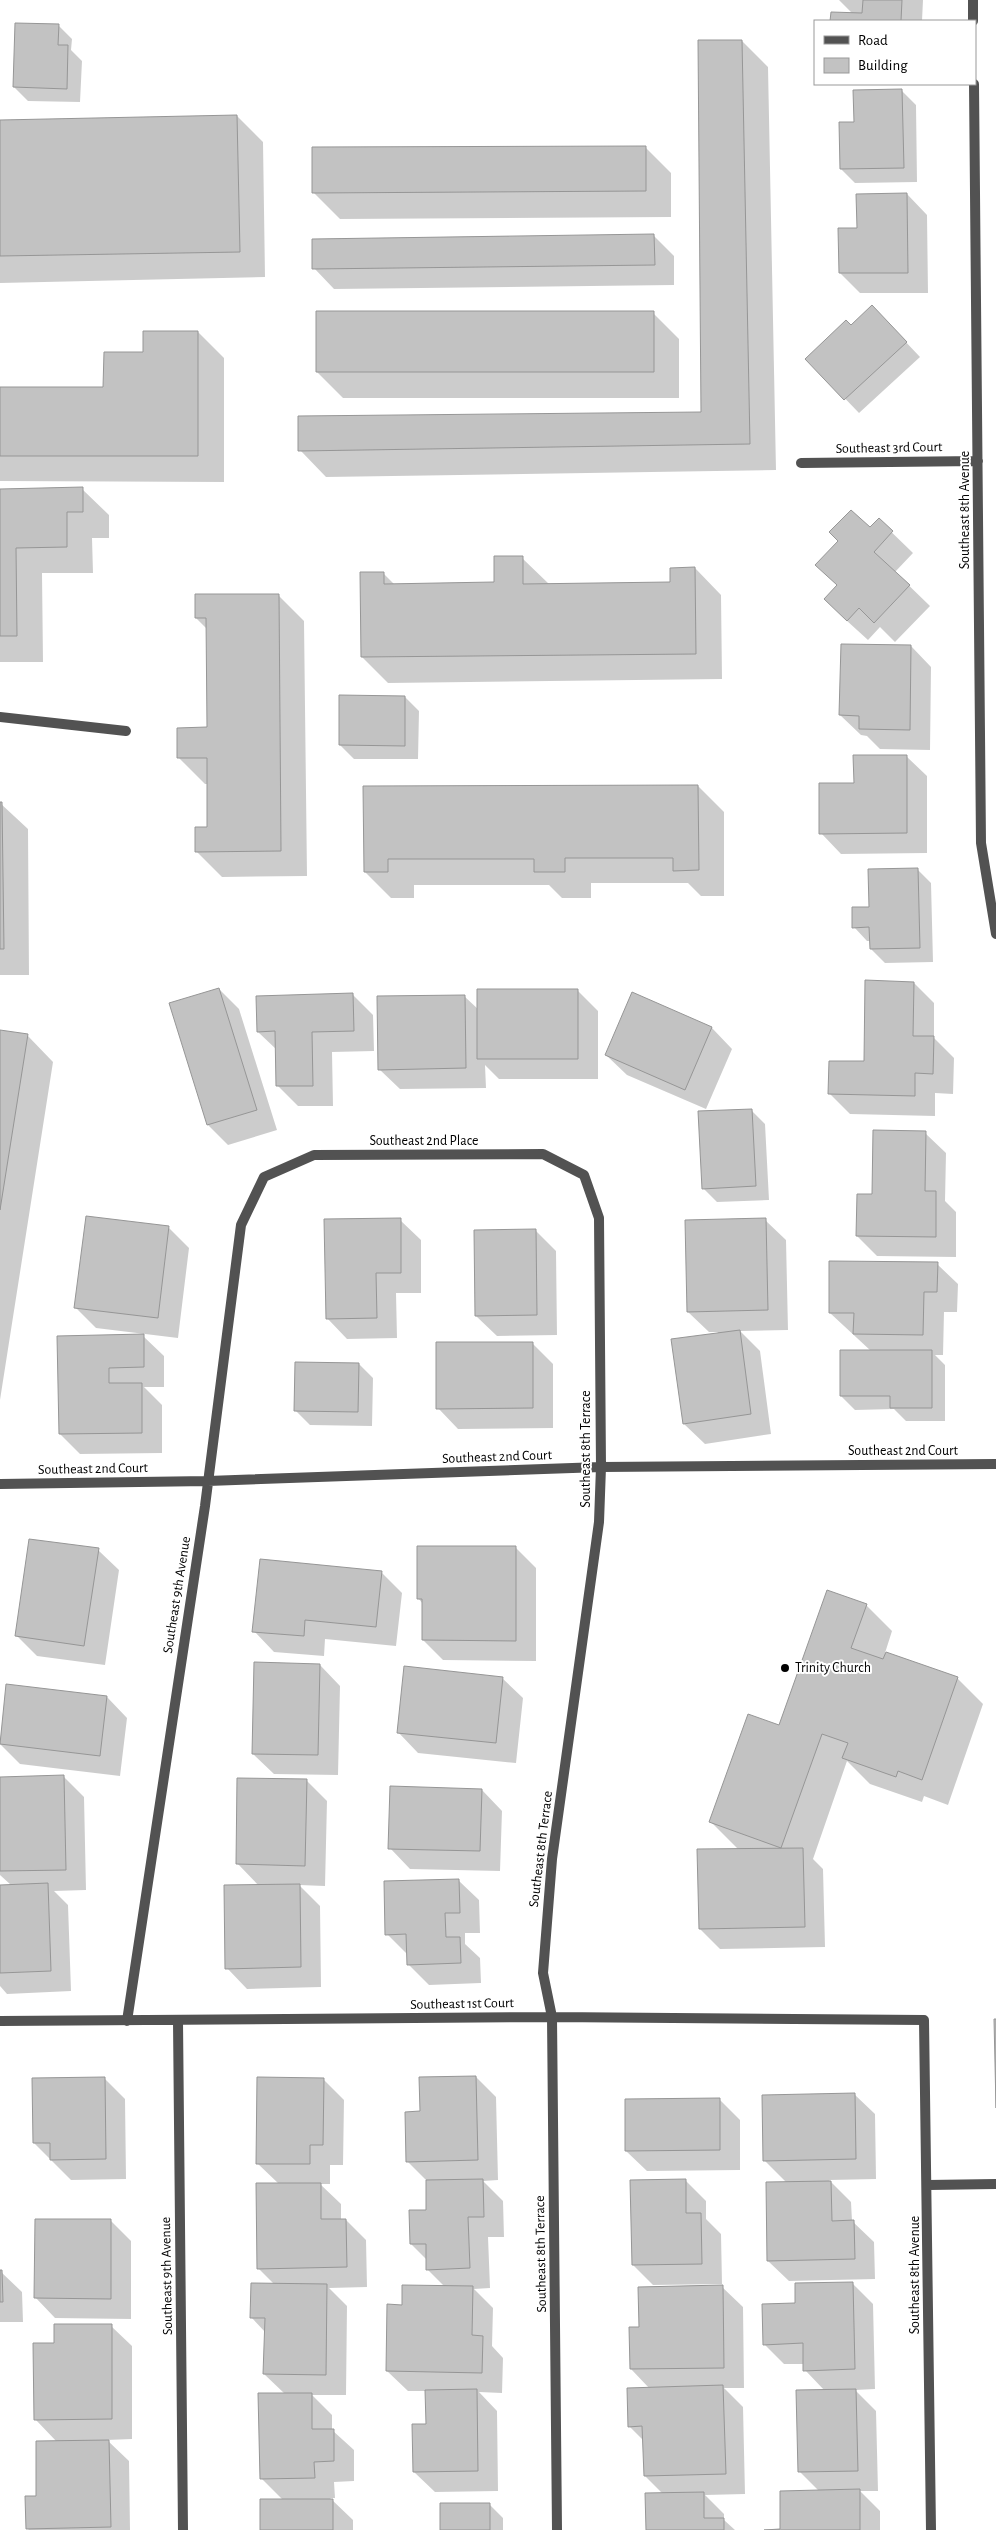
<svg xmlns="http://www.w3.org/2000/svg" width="996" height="2530" font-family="'Alegreya Sans',sans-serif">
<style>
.shadow{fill:#0003}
.building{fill:#c2c2c2;stroke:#969696}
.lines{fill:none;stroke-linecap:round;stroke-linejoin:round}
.street{stroke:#525252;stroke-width:10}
.poi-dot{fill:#000;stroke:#fff;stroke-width:2}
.labels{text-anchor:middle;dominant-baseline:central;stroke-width:4;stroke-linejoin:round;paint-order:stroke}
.street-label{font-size:14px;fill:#000;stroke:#fff}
.poi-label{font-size:14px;fill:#000;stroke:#fff;text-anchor:start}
</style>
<rect width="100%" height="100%" fill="#fff"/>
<!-- shadow -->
<path class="shadow" d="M 839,0 L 923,0 L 922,21 L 832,21 L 832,13 L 853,14 Z
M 58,25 L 72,39 L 71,50 L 82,61 L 80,102 L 28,101 L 14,87 Z
M 742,41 L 768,67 L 776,470 L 326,477 L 300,450 L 702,414 Z
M 902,91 L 916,105 L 917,182 L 855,183 L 841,169 Z
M 237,116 L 263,142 L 265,277 L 0,283 L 0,121 Z
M 645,147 L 671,173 L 671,217 L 340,219 L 314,193 Z
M 907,194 L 927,215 L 928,293 L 860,293 L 840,273 Z
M 654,236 L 674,256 L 674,285 L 334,289 L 314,268 Z
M 653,313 L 679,339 L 679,398 L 343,398 L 317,372 Z
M 886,321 L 920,357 L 859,413 L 807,359 L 851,327 Z
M 198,332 L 224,358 L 224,482 L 0,481 L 0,388 L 104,388 L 144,353 Z
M 82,489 L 109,515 L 109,538 L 92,538 L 93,573 L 42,573 L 43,662 L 0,662 L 0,490 Z
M 879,520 L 913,553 L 895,572 L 930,606 L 895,642 L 880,627 L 868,640 L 846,620 L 838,586 L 817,565 L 870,529 Z
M 522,558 L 549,584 L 671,583 L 695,568 L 721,595 L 722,679 L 388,683 L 362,657 L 383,573 L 395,585 L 495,584 Z
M 278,595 L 304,621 L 307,876 L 222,877 L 196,851 L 209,829 L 208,784 L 205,784 L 179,758 L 209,729 L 208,630 L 196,618 Z
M 911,646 L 931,667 L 930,750 L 880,749 L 867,736 L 861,735 L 840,715 Z
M 405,697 L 419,711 L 418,759 L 354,759 L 340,745 Z
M 906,756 L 927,776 L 927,853 L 841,854 L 821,833 L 855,784 Z
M 698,786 L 724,812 L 724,896 L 701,896 L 688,883 L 591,883 L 591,898 L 562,898 L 549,885 L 414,885 L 414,898 L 391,898 L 365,872 L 365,787 Z
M 0,803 L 28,829 L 29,975 L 0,975 Z
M 917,869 L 931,883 L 933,962 L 885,963 L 871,949 L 871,941 L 867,941 L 854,927 L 871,908 Z
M 914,983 L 934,1003 L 934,1038 L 954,1058 L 953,1094 L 935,1093 L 935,1116 L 850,1114 L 830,1094 L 865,1063 Z
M 219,989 L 239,1009 L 277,1130 L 228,1145 L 208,1125 L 170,1004 Z
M 577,990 L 598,1011 L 598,1079 L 499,1079 L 485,1065 L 486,1088 L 400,1089 L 379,1069 L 464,996 L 479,1010 Z
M 632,994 L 712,1028 L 732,1049 L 706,1109 L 627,1075 L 606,1055 Z
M 353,995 L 373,1015 L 374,1051 L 332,1052 L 333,1106 L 298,1106 L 278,1086 L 277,1050 L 258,1032 Z
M 0,1031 L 27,1035 L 53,1062 L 0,1400 Z
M 751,1110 L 765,1124 L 769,1200 L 717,1202 L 703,1188 Z
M 925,1133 L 946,1153 L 945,1201 L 956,1212 L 956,1257 L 877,1256 L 857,1236 L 873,1196 Z
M 400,1220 L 421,1240 L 421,1293 L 396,1293 L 397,1338 L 347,1339 L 327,1318 Z
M 765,1220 L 786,1240 L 788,1330 L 740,1331 L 760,1351 L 771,1434 L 705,1444 L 684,1424 L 718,1332 L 709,1332 L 688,1312 Z
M 169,1228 L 189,1248 L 178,1338 L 96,1328 L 75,1307 Z
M 535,1230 L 556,1251 L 557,1335 L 497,1336 L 476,1316 Z
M 937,1264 L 958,1284 L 957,1312 L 944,1312 L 943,1355 L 935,1355 L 945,1365 L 945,1421 L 906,1421 L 894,1409 L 855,1410 L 841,1396 L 871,1351 L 830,1313 Z
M 143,1336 L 164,1356 L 164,1387 L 144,1387 L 162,1405 L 162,1453 L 80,1454 L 60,1434 L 58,1337 Z
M 532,1343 L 553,1364 L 553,1428 L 458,1429 L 438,1408 Z
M 359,1364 L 373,1378 L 372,1426 L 310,1425 L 296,1411 Z
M 516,1548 L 536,1568 L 536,1661 L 443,1660 L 423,1640 L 423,1604 L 418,1598 Z
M 98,1550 L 119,1570 L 105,1665 L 37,1656 L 16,1635 Z
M 381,1572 L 402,1593 L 396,1646 L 325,1639 L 324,1656 L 274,1652 L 254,1631 Z
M 866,1605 L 892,1631 L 885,1653 L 957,1678 L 983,1704 L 948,1805 L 924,1796 L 922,1802 L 870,1784 L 847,1761 L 813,1859 L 823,1869 L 825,1947 L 720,1949 L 700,1929 L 739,1850 L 711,1822 Z
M 320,1665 L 340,1686 L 338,1775 L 274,1774 L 253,1754 Z
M 502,1678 L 523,1698 L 516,1763 L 418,1753 L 398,1732 Z
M 7,1685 L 107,1697 L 127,1718 L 120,1776 L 20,1764 L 0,1744 Z
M 64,1777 L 84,1797 L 86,1890 L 54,1891 L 68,1905 L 71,1991 L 7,1994 L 0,1986 L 0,1886 L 11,1885 L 0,1875 L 0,1778 Z
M 306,1780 L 327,1801 L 325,1886 L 299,1885 L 320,1906 L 321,1987 L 247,1989 L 227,1968 L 259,1886 L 237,1863 Z
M 482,1790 L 502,1811 L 500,1871 L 410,1869 L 390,1848 Z
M 458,1880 L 479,1900 L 480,1933 L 465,1933 L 465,1944 L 480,1958 L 481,1983 L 429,1985 L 408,1964 L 407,1954 L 387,1934 Z
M 476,2077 L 496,2097 L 498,2180 L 483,2181 L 503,2201 L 504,2237 L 488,2237 L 490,2288 L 474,2289 L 493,2308 L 492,2346 L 503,2358 L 502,2393 L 479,2392 L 497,2411 L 498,2491 L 435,2492 L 414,2472 L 427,2425 L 426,2391 L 408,2391 L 387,2371 L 403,2306 L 445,2287 L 427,2269 L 427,2260 L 411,2244 L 427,2211 L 427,2181 L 407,2161 L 421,2112 Z
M 104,2078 L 125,2099 L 126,2179 L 71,2180 L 34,2143 Z
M 323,2079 L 344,2100 L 343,2165 L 330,2165 L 330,2184 L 320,2184 L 341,2204 L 341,2220 L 346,2220 L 366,2240 L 367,2287 L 329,2288 L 347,2306 L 346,2395 L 312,2395 L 332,2415 L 332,2430 L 354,2450 L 354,2481 L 334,2482 L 335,2498 L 330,2498 L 353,2520 L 353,2530 L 261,2530 L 283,2500 L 261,2478 L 285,2394 L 264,2374 L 265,2332 L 251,2317 L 274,2284 L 258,2268 L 279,2184 L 257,2163 Z
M 854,2094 L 875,2114 L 876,2179 L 829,2180 L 851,2202 L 852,2221 L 874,2242 L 875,2279 L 789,2281 L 768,2261 L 786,2182 L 764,2160 Z
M 719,2099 L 740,2120 L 740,2170 L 647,2171 L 626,2151 Z
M 685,2180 L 706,2201 L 706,2219 L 721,2234 L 722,2284 L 653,2285 L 633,2265 Z
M 110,2220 L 131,2241 L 131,2319 L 55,2318 L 35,2297 Z
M 0,2271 L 22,2292 L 23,2322 L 0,2322 Z
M 852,2283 L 873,2304 L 875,2389 L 855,2390 L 876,2411 L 878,2491 L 860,2491 L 880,2511 L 880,2530 L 776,2530 L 782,2530 L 820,2492 L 800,2472 L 825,2391 L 805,2370 L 804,2364 L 784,2364 L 764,2344 L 796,2304 Z
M 721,2286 L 743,2307 L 744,2388 L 724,2388 L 743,2407 L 745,2494 L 705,2495 L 724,2514 L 724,2520 L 735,2530 L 647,2530 L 663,2494 L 645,2476 L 644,2441 L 629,2426 L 650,2389 L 631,2369 L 641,2328 Z
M 111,2326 L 132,2346 L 132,2439 L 107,2440 L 129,2461 L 130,2530 L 29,2530 L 27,2528 L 57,2442 L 35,2419 L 55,2344 Z
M 489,2504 L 503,2518 L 503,2530 L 441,2530 Z"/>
<!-- building -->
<path class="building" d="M 863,0 L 902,0 L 901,21 L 830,21 L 831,12 L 862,13 Z
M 15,23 L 59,24 L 58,45 L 68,45 L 67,89 L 13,87 Z
M 698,40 L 742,40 L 750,444 L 298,451 L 298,416 L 701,412 Z
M 902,89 L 904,168 L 840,169 L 839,122 L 854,122 L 853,90 Z
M 237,115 L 240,252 L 0,256 L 0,120 Z
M 646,146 L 646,191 L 312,193 L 312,147 Z
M 907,193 L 908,273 L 839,273 L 838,228 L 857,228 L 856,194 Z
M 654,234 L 655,265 L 312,269 L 312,239 Z
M 872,305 L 907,342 L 844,400 L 805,359 L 846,320 L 851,325 Z
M 316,311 L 654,311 L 654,372 L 316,372 Z
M 143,331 L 198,331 L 198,456 L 0,456 L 0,387 L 103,387 L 104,352 L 143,352 Z
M 83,487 L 83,512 L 67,512 L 67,547 L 16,548 L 17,636 L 0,636 L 0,489 Z
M 851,510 L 870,527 L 879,518 L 893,531 L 874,552 L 910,585 L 874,623 L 859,608 L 847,621 L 824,599 L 837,585 L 815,565 L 838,541 L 829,532 Z
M 494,556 L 523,556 L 523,584 L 670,582 L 670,568 L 695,567 L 696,654 L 361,657 L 360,572 L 384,572 L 384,584 L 494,582 Z
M 195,594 L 279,594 L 281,851 L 195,852 L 195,827 L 207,827 L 207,758 L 177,758 L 177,728 L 207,727 L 206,618 L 195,618 Z
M 841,644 L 911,645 L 910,730 L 859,729 L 859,716 L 839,715 Z
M 339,695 L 405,696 L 405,746 L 339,745 Z
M 853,755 L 907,755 L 907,833 L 819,834 L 819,783 L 854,783 Z
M 698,785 L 699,870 L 673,871 L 673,858 L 565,858 L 565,872 L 534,872 L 534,859 L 388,859 L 388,872 L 364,872 L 363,786 Z
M 0,802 L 2,802 L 4,949 L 0,949 Z
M 918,868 L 920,948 L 870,949 L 869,927 L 852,928 L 852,907 L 869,907 L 868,869 Z
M 865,980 L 914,982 L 913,1036 L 934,1036 L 933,1074 L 915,1073 L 915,1096 L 828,1094 L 829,1061 L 864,1061 Z
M 219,988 L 257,1110 L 207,1125 L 169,1003 Z
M 477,989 L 578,989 L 578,1059 L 477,1059 Z
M 632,992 L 712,1027 L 685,1090 L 605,1055 Z
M 353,993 L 354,1031 L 312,1032 L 313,1086 L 276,1086 L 275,1031 L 257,1032 L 256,996 Z
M 465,995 L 466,1068 L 378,1070 L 377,996 Z
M 0,1030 L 28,1034 L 0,1210 Z
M 752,1109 L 756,1186 L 702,1189 L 698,1111 Z
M 873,1130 L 926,1131 L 925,1191 L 936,1191 L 936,1237 L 856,1236 L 857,1194 L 872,1194 Z
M 86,1216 L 169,1226 L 158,1318 L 74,1308 Z
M 401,1218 L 401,1273 L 376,1273 L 377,1318 L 326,1319 L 324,1219 Z
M 766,1218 L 768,1310 L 687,1312 L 685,1220 Z
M 536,1229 L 537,1315 L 475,1316 L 474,1230 Z
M 829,1261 L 938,1262 L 937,1292 L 924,1292 L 923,1335 L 853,1334 L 854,1313 L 829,1313 Z
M 740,1330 L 751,1414 L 683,1424 L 671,1339 Z
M 144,1334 L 144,1367 L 109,1368 L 109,1383 L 142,1383 L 142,1433 L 59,1434 L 57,1336 Z
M 436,1342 L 533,1342 L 533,1408 L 436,1409 Z
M 840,1350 L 932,1350 L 932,1408 L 890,1408 L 890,1396 L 840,1396 Z
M 295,1362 L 359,1363 L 358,1412 L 294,1411 Z
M 29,1539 L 99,1548 L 84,1646 L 15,1636 Z
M 417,1546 L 516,1546 L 516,1641 L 422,1640 L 422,1599 L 417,1599 Z
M 260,1559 L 382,1571 L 376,1627 L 305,1620 L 304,1636 L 252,1632 Z
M 827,1590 L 867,1604 L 851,1648 L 883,1659 L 886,1652 L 958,1677 L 922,1780 L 898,1771 L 896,1777 L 842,1758 L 848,1743 L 822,1734 L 781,1848 L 709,1822 L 748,1714 L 779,1725 Z
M 254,1662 L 320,1664 L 318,1755 L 252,1754 Z
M 404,1666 L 503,1677 L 496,1743 L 397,1733 Z
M 6,1684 L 107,1696 L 100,1756 L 0,1744 Z
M 64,1775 L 66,1870 L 0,1871 L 0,1777 Z
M 237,1778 L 307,1779 L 305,1866 L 236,1864 Z
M 390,1786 L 482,1789 L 480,1851 L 388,1849 Z
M 803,1848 L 805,1927 L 699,1929 L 697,1849 Z
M 459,1879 L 460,1913 L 445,1913 L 446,1937 L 460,1937 L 461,1963 L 407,1965 L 406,1934 L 385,1935 L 384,1881 Z
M 48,1883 L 51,1971 L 0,1973 L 0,1885 Z
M 300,1884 L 301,1967 L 225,1969 L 224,1885 Z
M 994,2019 L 996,2019 L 996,2108 Z
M 476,2076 L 478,2160 L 406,2162 L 405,2112 L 420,2111 L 419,2077 Z
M 105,2077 L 106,2159 L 50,2160 L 50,2143 L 33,2143 L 32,2078 Z
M 257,2077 L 324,2078 L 323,2145 L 310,2145 L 310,2164 L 256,2164 Z
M 855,2093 L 856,2159 L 763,2161 L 762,2095 Z
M 720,2098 L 720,2150 L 625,2151 L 625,2099 Z
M 483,2179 L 484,2217 L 468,2217 L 470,2268 L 426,2270 L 426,2244 L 410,2244 L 409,2210 L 426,2210 L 426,2180 Z
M 686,2179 L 686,2213 L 701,2213 L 702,2264 L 632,2265 L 630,2180 Z
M 831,2181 L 832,2221 L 854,2220 L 855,2259 L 767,2261 L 766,2182 Z
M 256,2183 L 321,2183 L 321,2219 L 346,2219 L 347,2267 L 257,2269 Z
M 35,2219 L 111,2219 L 111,2299 L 34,2298 Z
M 0,2270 L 2,2270 L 3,2302 L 0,2302 Z
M 853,2282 L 855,2369 L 803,2371 L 803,2343 L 763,2345 L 762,2304 L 795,2303 L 795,2283 Z
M 251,2283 L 327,2284 L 326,2375 L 263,2374 L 265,2318 L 250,2318 Z
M 402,2285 L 473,2286 L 472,2335 L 483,2336 L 482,2373 L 386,2371 L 387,2304 L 402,2305 Z
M 723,2285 L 724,2368 L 630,2369 L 629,2327 L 639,2327 L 638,2287 Z
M 54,2324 L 112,2324 L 112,2419 L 34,2420 L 33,2343 L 54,2343 Z
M 723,2385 L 726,2474 L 644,2476 L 642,2426 L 628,2427 L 627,2388 Z
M 477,2389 L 478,2471 L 413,2472 L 412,2424 L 426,2424 L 425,2390 Z
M 856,2389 L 858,2471 L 798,2472 L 796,2390 Z
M 258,2393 L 312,2393 L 312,2429 L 334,2429 L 334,2461 L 314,2462 L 315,2478 L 260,2479 Z
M 109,2440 L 111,2527 L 26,2529 L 25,2496 L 36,2496 L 36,2441 Z
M 860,2489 L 860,2530 L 764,2530 L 780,2529 L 780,2491 Z
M 704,2492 L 704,2518 L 724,2518 L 724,2530 L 646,2530 L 645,2493 Z
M 260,2499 L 333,2499 L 333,2530 L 260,2530 Z
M 440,2503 L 490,2503 L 490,2530 L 440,2530 Z"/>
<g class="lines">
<!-- street -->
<path class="street" d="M 973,0 L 973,21
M 974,84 L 981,843 L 996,934
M 801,463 L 978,461
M 0,717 L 126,731
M 0,1484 L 208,1481 L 601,1467 L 996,1464
M 0,2021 L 552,2017 L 924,2020 L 931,2530
M 127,2021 L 205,1506 L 241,1225 L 264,1177 L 314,1155 L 543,1154 L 584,1175 L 599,1218 L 601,1467 L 599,1522 L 552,1859 L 543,1973 L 552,2017 L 557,2530
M 178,2021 L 183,2530
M 928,2185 L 996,2184"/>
</g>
<!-- markers -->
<circle class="poi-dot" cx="785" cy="1668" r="5"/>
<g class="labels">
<!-- street labels -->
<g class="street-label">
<text transform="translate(889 448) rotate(-1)">Southeast 3rd Court</text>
<text transform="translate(965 510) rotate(-90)">Southeast 8th Avenue</text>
<text x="424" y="1141">Southeast 2nd Place</text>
<text transform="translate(586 1449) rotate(-90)">Southeast 8th Terrace</text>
<text x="903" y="1451">Southeast 2nd Court</text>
<text transform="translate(497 1457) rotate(-2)">Southeast 2nd Court</text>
<text transform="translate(93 1469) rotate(-1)">Southeast 2nd Court</text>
<text transform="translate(177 1595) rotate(-81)">Southeast 9th Avenue</text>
<text transform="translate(541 1849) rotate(-83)">Southeast 8th Terrace</text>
<text transform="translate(462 2004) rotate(-1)">Southeast 1st Court</text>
<text transform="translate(541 2254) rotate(-91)">Southeast 8th Terrace</text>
<text transform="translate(915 2275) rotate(-90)">Southeast 8th Avenue</text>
<text transform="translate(167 2276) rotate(-91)">Southeast 9th Avenue</text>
</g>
<!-- poi labels -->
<g class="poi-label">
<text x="795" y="1668">Trinity Church</text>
</g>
</g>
<!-- legend -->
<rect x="814" y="20" width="162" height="65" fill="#ffffff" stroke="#999999"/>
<rect x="824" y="36" width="25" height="8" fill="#525252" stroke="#999999"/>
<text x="858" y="45" font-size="15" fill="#000000">Road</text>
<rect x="824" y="58" width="25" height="15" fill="#c2c2c2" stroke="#999999"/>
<text x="858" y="70" font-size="15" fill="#000000">Building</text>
</svg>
